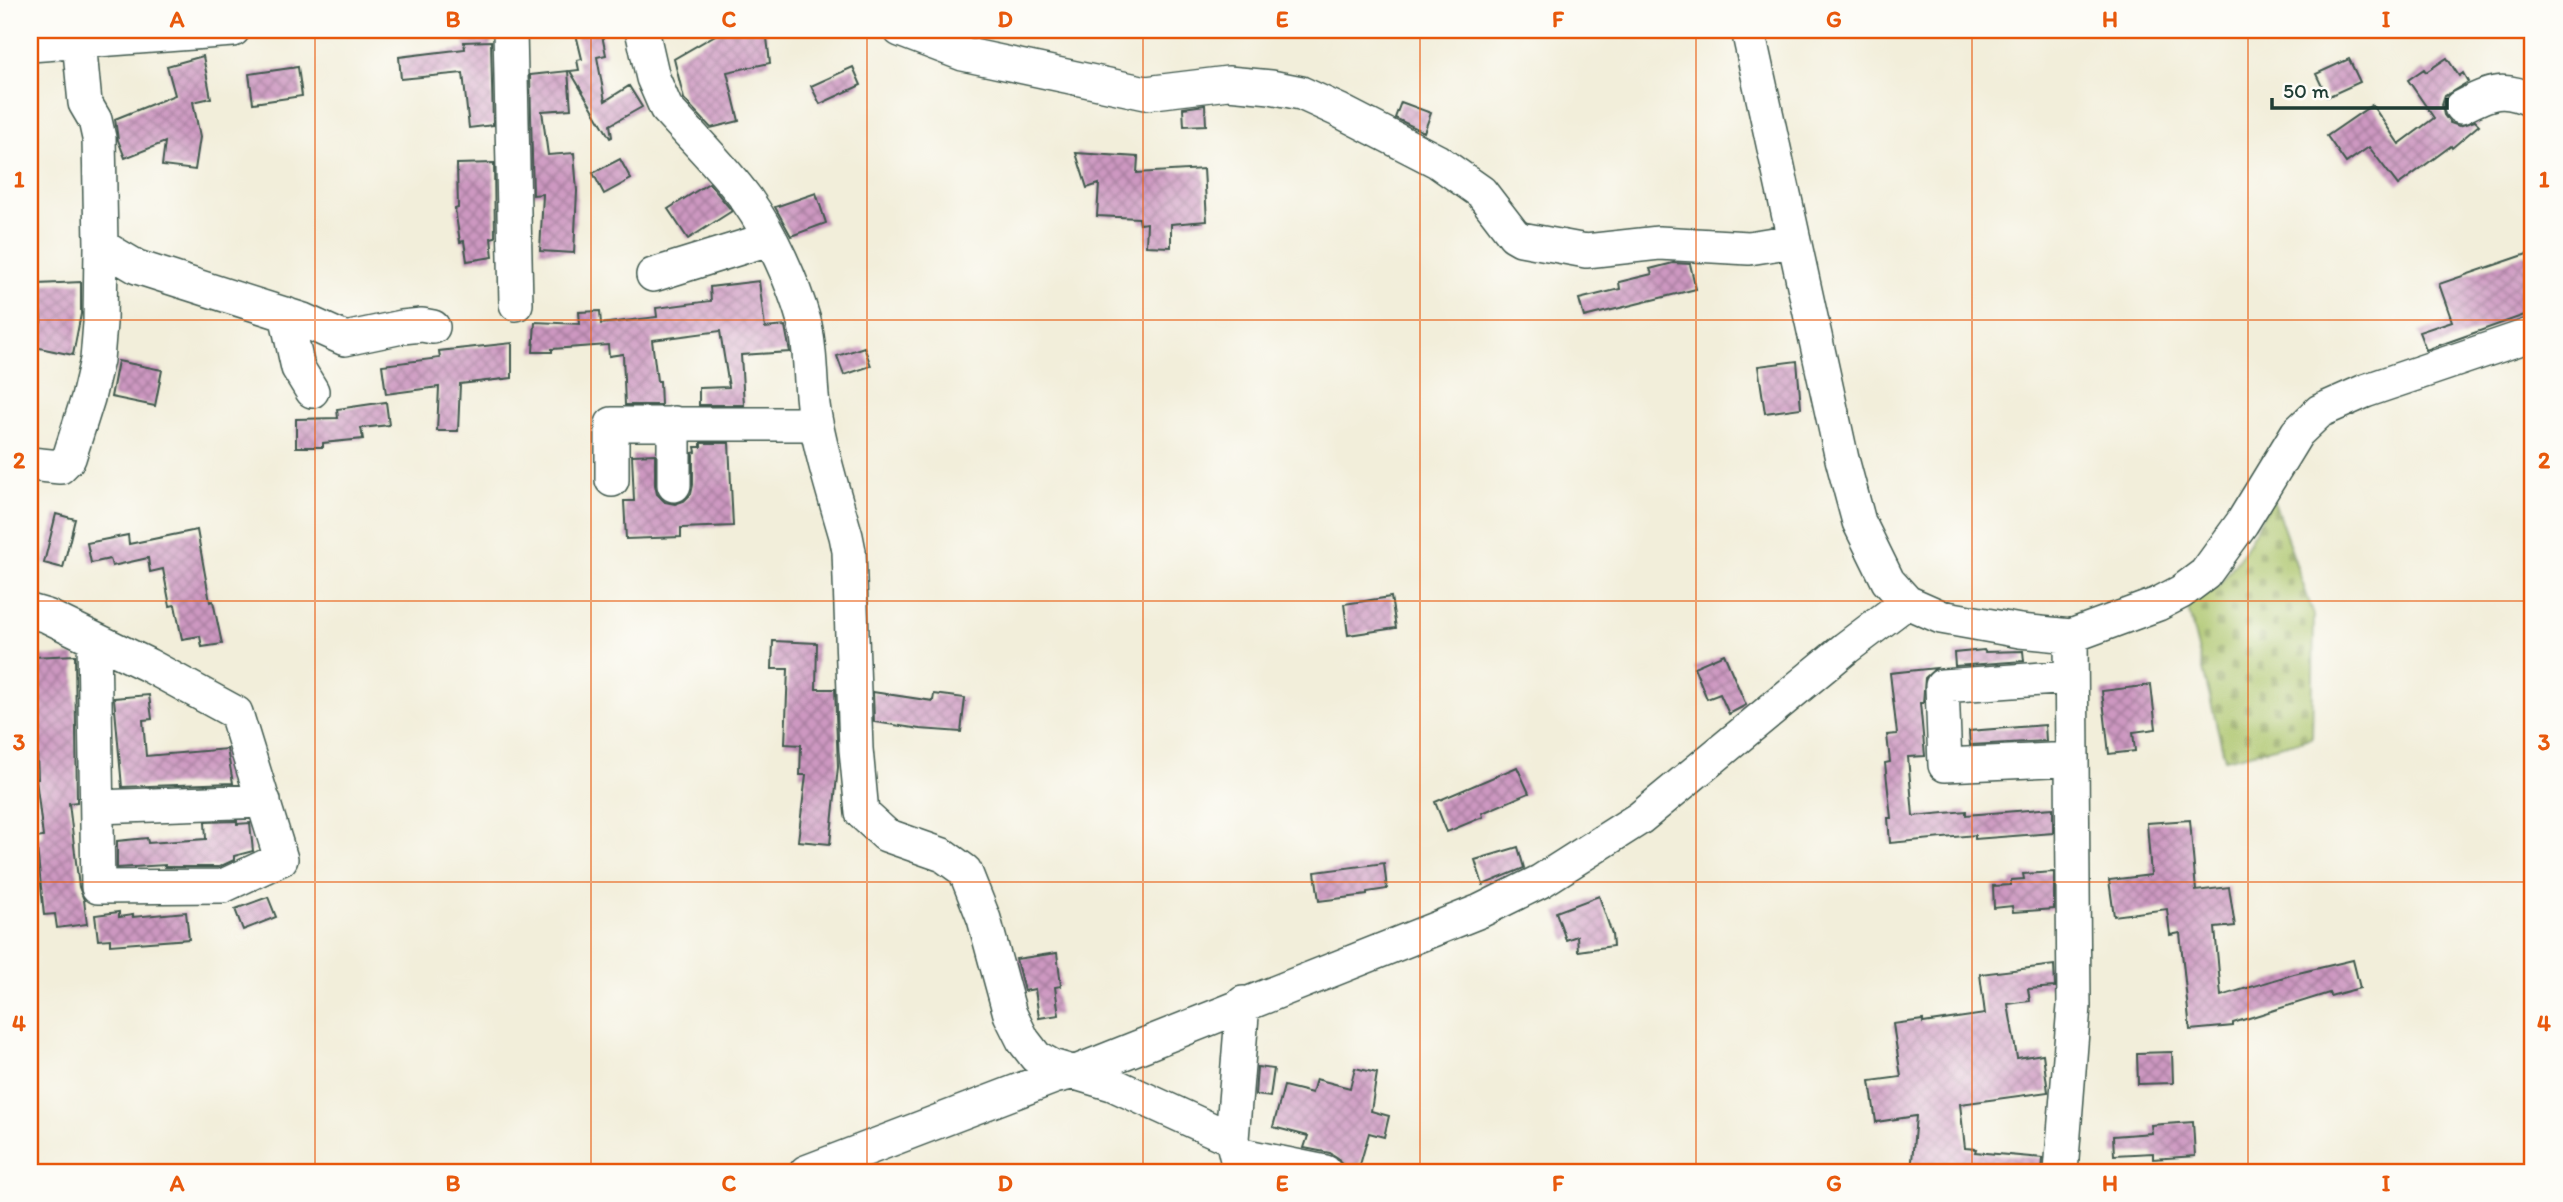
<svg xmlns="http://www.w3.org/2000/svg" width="2563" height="1202" font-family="Itim,sans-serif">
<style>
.cemetery{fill:url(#cemetery-stones);stroke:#65804f;stroke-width:2}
.building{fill:url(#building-cross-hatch)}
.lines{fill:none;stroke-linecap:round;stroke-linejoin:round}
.minor-casing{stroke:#3f584d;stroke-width:36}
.minor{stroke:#fff;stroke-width:33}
.grid{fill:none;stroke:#e8590c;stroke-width:2;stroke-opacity:0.55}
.neatline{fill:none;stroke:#e8590c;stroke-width:2.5}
.grid-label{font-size:23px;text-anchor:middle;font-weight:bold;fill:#e8590c}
</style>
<defs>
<pattern id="cemetery-stones" width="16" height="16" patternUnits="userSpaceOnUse" patternTransform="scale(1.75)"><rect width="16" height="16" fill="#abc46a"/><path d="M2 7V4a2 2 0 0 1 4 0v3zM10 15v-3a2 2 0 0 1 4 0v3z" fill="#8ba058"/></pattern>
<pattern id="building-cross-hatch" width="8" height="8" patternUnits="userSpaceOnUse" patternTransform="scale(1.75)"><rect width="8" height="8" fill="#cd98c1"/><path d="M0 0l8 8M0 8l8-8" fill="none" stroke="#a67d9e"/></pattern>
</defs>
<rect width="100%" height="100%" fill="#fdfcf7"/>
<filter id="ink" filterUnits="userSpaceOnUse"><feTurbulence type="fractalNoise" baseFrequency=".0143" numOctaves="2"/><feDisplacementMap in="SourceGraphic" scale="14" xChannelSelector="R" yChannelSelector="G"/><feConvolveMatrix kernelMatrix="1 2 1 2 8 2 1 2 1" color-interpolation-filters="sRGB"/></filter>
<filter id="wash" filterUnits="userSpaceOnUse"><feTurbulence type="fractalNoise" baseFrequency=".00686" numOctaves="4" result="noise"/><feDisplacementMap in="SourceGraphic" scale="28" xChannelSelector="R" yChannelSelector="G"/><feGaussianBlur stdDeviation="1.57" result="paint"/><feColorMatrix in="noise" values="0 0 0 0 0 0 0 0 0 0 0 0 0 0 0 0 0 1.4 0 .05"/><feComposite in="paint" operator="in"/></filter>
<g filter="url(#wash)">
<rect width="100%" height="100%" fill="#f2eeda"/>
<!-- cemetery -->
<path class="cemetery" d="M 2273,498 L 2314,616 L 2312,738 L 2225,759 L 2187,604 L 2218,587 L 2243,552 Z"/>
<g id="blocks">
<!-- building -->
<path class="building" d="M 575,30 L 601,30 L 606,55 L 597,57 L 605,101 L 629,86 L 642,107 L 610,125 L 612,137 L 610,138 L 570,71 L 579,70 L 577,60 L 582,59 Z
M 724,30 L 766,30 L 770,63 L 727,72 L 739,121 L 711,128 L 684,99 L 674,59 Z
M 491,41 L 493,125 L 469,128 L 463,73 L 401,79 L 399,57 L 465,49 L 464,42 Z
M 203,56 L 211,98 L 193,102 L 200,137 L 195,170 L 162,166 L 165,142 L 125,158 L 118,140 L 115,119 L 175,95 L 167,66 Z
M 2447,58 L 2459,76 L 2463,73 L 2468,82 L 2445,96 L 2442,105 L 2444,115 L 2450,123 L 2459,126 L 2475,121 L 2479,125 L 2452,148 L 2451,146 L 2398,185 L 2369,147 L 2346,163 L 2327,136 L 2372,105 L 2399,144 L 2434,118 L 2408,80 L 2424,69 L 2426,72 Z
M 2349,59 L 2360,82 L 2327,97 L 2316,74 Z
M 298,67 L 302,96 L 253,103 L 249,74 Z
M 853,67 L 861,85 L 820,104 L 811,86 Z
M 568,71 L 571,109 L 542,111 L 548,155 L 574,153 L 577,191 L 574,253 L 540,251 L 543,194 L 533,195 L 530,75 Z
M 1401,102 L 1431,113 L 1424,132 L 1395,118 Z
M 1205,105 L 1206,125 L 1184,126 L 1183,108 Z
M 1076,153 L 1138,157 L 1137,173 L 1204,169 L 1207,221 L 1171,224 L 1171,247 L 1146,246 L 1147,223 L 1140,224 L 1139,218 L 1097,216 L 1099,184 L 1087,188 Z
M 620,159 L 631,179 L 604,194 L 593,173 Z
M 494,163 L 495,237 L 491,238 L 493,257 L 467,261 L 464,241 L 460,242 L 455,209 L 458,208 L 457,164 Z
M 709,183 L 732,211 L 688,239 L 668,209 Z
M 816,193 L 826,223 L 791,236 L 775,207 Z
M 2533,252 L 2533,312 L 2426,350 L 2419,332 L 2452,321 L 2439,284 Z
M 1673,263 L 1690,264 L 1696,289 L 1584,317 L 1579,299 L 1620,289 L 1619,282 L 1652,274 L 1650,269 Z
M 759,281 L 765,328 L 785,326 L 790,352 L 741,355 L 744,405 L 699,405 L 699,388 L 729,387 L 720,331 L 652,340 L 657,381 L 660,381 L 661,405 L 625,405 L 623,354 L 609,356 L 608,345 L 552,349 L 552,352 L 533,352 L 535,322 L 580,324 L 579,312 L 600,311 L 601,324 L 657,317 L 656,308 L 711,301 L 710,287 Z
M 81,282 L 81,314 L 73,355 L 30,346 L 30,320 L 41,322 L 38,284 Z
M 512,343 L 512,378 L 460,384 L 458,431 L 437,431 L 439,387 L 386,394 L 382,365 L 440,358 L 439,351 Z
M 864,347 L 871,366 L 844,375 L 837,356 Z
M 118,361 L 162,370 L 155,406 L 111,397 Z
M 1797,361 L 1801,408 L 1765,413 L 1758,366 Z
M 386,402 L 389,425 L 361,428 L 363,439 L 323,443 L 323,447 L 296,447 L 296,419 L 338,418 L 337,409 Z
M 701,443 L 729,443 L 733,526 L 681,528 L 681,537 L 626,539 L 624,501 L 634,501 L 632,455 L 655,454 L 655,485 L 657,494 L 665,502 L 675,504 L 684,501 L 691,494 L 693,485 L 693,453 L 696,452 L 695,447 L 701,447 Z
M 56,514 L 75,519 L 63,568 L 44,563 Z
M 197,530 L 210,602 L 213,601 L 222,644 L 202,647 L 200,636 L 182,639 L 175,605 L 170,606 L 163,569 L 150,572 L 148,558 L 112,566 L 110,559 L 91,563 L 87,543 L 128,535 L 129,544 Z
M 1391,597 L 1396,628 L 1348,635 L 1344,604 Z
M 773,641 L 817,643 L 816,689 L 835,689 L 838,767 L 830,844 L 798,841 L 806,775 L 800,775 L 801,745 L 785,744 L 788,669 L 772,669 Z
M 1984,650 L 1985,652 L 2023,651 L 2024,661 L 1955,666 L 1954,653 Z
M 1724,654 L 1746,705 L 1729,714 L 1720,694 L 1707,699 L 1694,667 Z
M 75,655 L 77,802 L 69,803 L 79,887 L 84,900 L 87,924 L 57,928 L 55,914 L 44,915 L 36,838 L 43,837 L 36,779 L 38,779 L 33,657 Z
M 1936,668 L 1925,678 L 1923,703 L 1920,703 L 1925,756 L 1908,757 L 1913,816 L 1966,811 L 1966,815 L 2053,808 L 2053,833 L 1975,839 L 1975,835 L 1890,843 L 1888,818 L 1891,818 L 1885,763 L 1890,762 L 1887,735 L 1897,734 L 1890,673 Z
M 2151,685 L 2156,729 L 2133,732 L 2135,751 L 2109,754 L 2102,691 Z
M 873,692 L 933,701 L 934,694 L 965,698 L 961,732 L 920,729 L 874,722 Z
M 149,695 L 152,719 L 143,720 L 146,756 L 227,749 L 233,783 L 122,787 L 114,698 Z
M 2045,725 L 2046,741 L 1970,745 L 1969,731 Z
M 1517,767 L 1529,793 L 1482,813 L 1483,817 L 1447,832 L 1435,802 Z
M 2190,820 L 2196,891 L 2229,887 L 2235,926 L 2215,928 L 2221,996 L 2294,974 L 2353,960 L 2360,988 L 2330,996 L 2329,993 L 2233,1023 L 2233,1026 L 2190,1030 L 2180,933 L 2170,935 L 2167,909 L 2114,916 L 2109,880 L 2151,875 L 2147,823 Z
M 237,821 L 237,824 L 250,823 L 253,851 L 234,856 L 234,860 L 219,867 L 165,867 L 165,865 L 117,868 L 117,841 L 147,838 L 148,843 L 206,839 L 205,822 Z
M 1518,847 L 1524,868 L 1483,885 L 1475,860 Z
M 1384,863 L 1387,889 L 1367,892 L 1367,895 L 1319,901 L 1315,872 Z
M 2054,872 L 2054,909 L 2013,912 L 2012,906 L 1994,908 L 1993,886 L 2011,885 L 2011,880 L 2024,879 L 2023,874 Z
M 1599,896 L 1612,934 L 1613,946 L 1578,951 L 1577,936 L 1566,940 L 1556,912 Z
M 268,897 L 276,917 L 243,930 L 235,909 Z
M 119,912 L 119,917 L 133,915 L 133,917 L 186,912 L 189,939 L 110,945 L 110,939 L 98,940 L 95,915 Z
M 1057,953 L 1061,986 L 1055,987 L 1059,1015 L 1039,1018 L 1035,989 L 1024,991 L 1016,959 Z
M 2054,965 L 2055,987 L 2028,989 L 2030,1001 L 2008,1004 L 2017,1058 L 2043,1054 L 2048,1092 L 1960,1104 L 1965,1148 L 1976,1149 L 1975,1152 L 2043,1158 L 2042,1172 L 1911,1172 L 1916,1116 L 1876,1122 L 1870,1081 L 1901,1077 L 1893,1024 L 1923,1020 L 1923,1023 L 1985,1014 L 1980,974 Z
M 2172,1052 L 2173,1083 L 2138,1084 L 2137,1053 Z
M 1257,1067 L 1274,1069 L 1270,1097 L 1255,1095 Z
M 1355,1068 L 1377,1073 L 1371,1111 L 1389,1116 L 1384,1137 L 1369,1133 L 1358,1172 L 1344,1169 L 1338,1158 L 1330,1153 L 1304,1148 L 1308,1136 L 1273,1127 L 1284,1086 L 1312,1093 L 1316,1079 L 1350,1088 Z
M 2193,1122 L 2195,1156 L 2153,1159 L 2153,1153 L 2114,1155 L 2113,1136 L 2152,1133 L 2151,1125 Z"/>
</g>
</g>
<g filter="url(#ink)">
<use href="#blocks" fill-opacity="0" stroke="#3f584d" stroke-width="2"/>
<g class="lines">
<defs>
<path id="minor" d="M 510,30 L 516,304
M 642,30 L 653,78 L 666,108 C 693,138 724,168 747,200 C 771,234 793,282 804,321 C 812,351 809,382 814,412 C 821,454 834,494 846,536 L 849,551 L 856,749 L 862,813 L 886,835 L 943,855 L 965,871 L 984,919 L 1010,1014 L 1023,1040 L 1036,1057 L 1052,1066 L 1112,1084 L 1232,1139 L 1240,1172
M 900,30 L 963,54 L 1146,93 L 1228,83 L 1271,87 L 1301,93 L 1338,110 L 1437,161 L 1481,192 L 1514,235 L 1521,239 L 1586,251 L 1659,243 L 1749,248 L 1793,241
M 1748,30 L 1842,459 L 1859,522 L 1888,581 L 1907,602 L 1941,617 L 2020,631 L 2071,636 L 2158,604 L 2181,592 L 2205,574 L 2242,523 L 2297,433 L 2320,411 L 2365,391 L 2533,334
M 30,45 L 233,30
M 2461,107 C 2489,92 2504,86 2533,101
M 101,246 L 137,267 L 303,320 L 345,339 L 402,327 L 422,325 L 433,327
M 653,275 L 769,239
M 286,314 L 298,368 L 312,391
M 30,464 L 60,467 L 69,458 L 88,398 L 97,360 L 100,323 L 101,246 L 99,138 L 95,120 L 85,103 L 79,41
M 612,480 L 612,424 L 816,424
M 674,485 L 674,423
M 30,611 L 47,616 L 148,665 L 236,713 L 281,859 L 223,886 L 98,887 L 94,639
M 2071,677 L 1942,686 L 1945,765 L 2072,759
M 97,807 L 264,801
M 1232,1139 L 1243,1003
M 1237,1154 L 1325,1172
M 806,1172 L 1054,1077 L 1076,1072 L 1480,911 L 1541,881 L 1640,818 L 1846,648 L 1907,602
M 2061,1172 L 2074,1006 L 2071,636"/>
</defs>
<!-- minor casing -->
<use href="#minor" class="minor-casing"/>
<!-- minor -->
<use href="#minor" class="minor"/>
</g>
</g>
<!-- grid -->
<path class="grid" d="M 315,30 L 315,1172M 591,30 L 591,1172M 867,30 L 867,1172M 1143,30 L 1143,1172M 1420,30 L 1420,1172M 1696,30 L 1696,1172M 1972,30 L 1972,1172M 2248,30 L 2248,1172M 30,320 L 2533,320M 30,601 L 2533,601M 30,882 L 2533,882"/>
<!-- margin -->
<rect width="2563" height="1202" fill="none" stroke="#fdfcf7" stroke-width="77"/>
<!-- scale -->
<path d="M2272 98v10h175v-10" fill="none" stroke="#1f3d34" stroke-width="3.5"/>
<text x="2283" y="98" font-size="21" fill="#1f3d34" stroke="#fdfcf7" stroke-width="5" paint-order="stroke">50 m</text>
<rect x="38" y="38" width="2486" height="1126" class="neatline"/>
<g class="grid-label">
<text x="177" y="27">A</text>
<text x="453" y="27">B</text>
<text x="729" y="27">C</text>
<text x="1005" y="27">D</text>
<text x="1282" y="27">E</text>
<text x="1558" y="27">F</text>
<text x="1834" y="27">G</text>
<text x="2110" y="27">H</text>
<text x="2386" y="27">I</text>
<text x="19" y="187">1</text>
<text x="2544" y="187">1</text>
<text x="19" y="468">2</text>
<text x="2544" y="468">2</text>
<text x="19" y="750">3</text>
<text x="2544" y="750">3</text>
<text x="19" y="1031">4</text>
<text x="2544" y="1031">4</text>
<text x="177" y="1191">A</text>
<text x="453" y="1191">B</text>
<text x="729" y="1191">C</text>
<text x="1005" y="1191">D</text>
<text x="1282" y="1191">E</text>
<text x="1558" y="1191">F</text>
<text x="1834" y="1191">G</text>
<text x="2110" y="1191">H</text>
<text x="2386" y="1191">I</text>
</g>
</svg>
